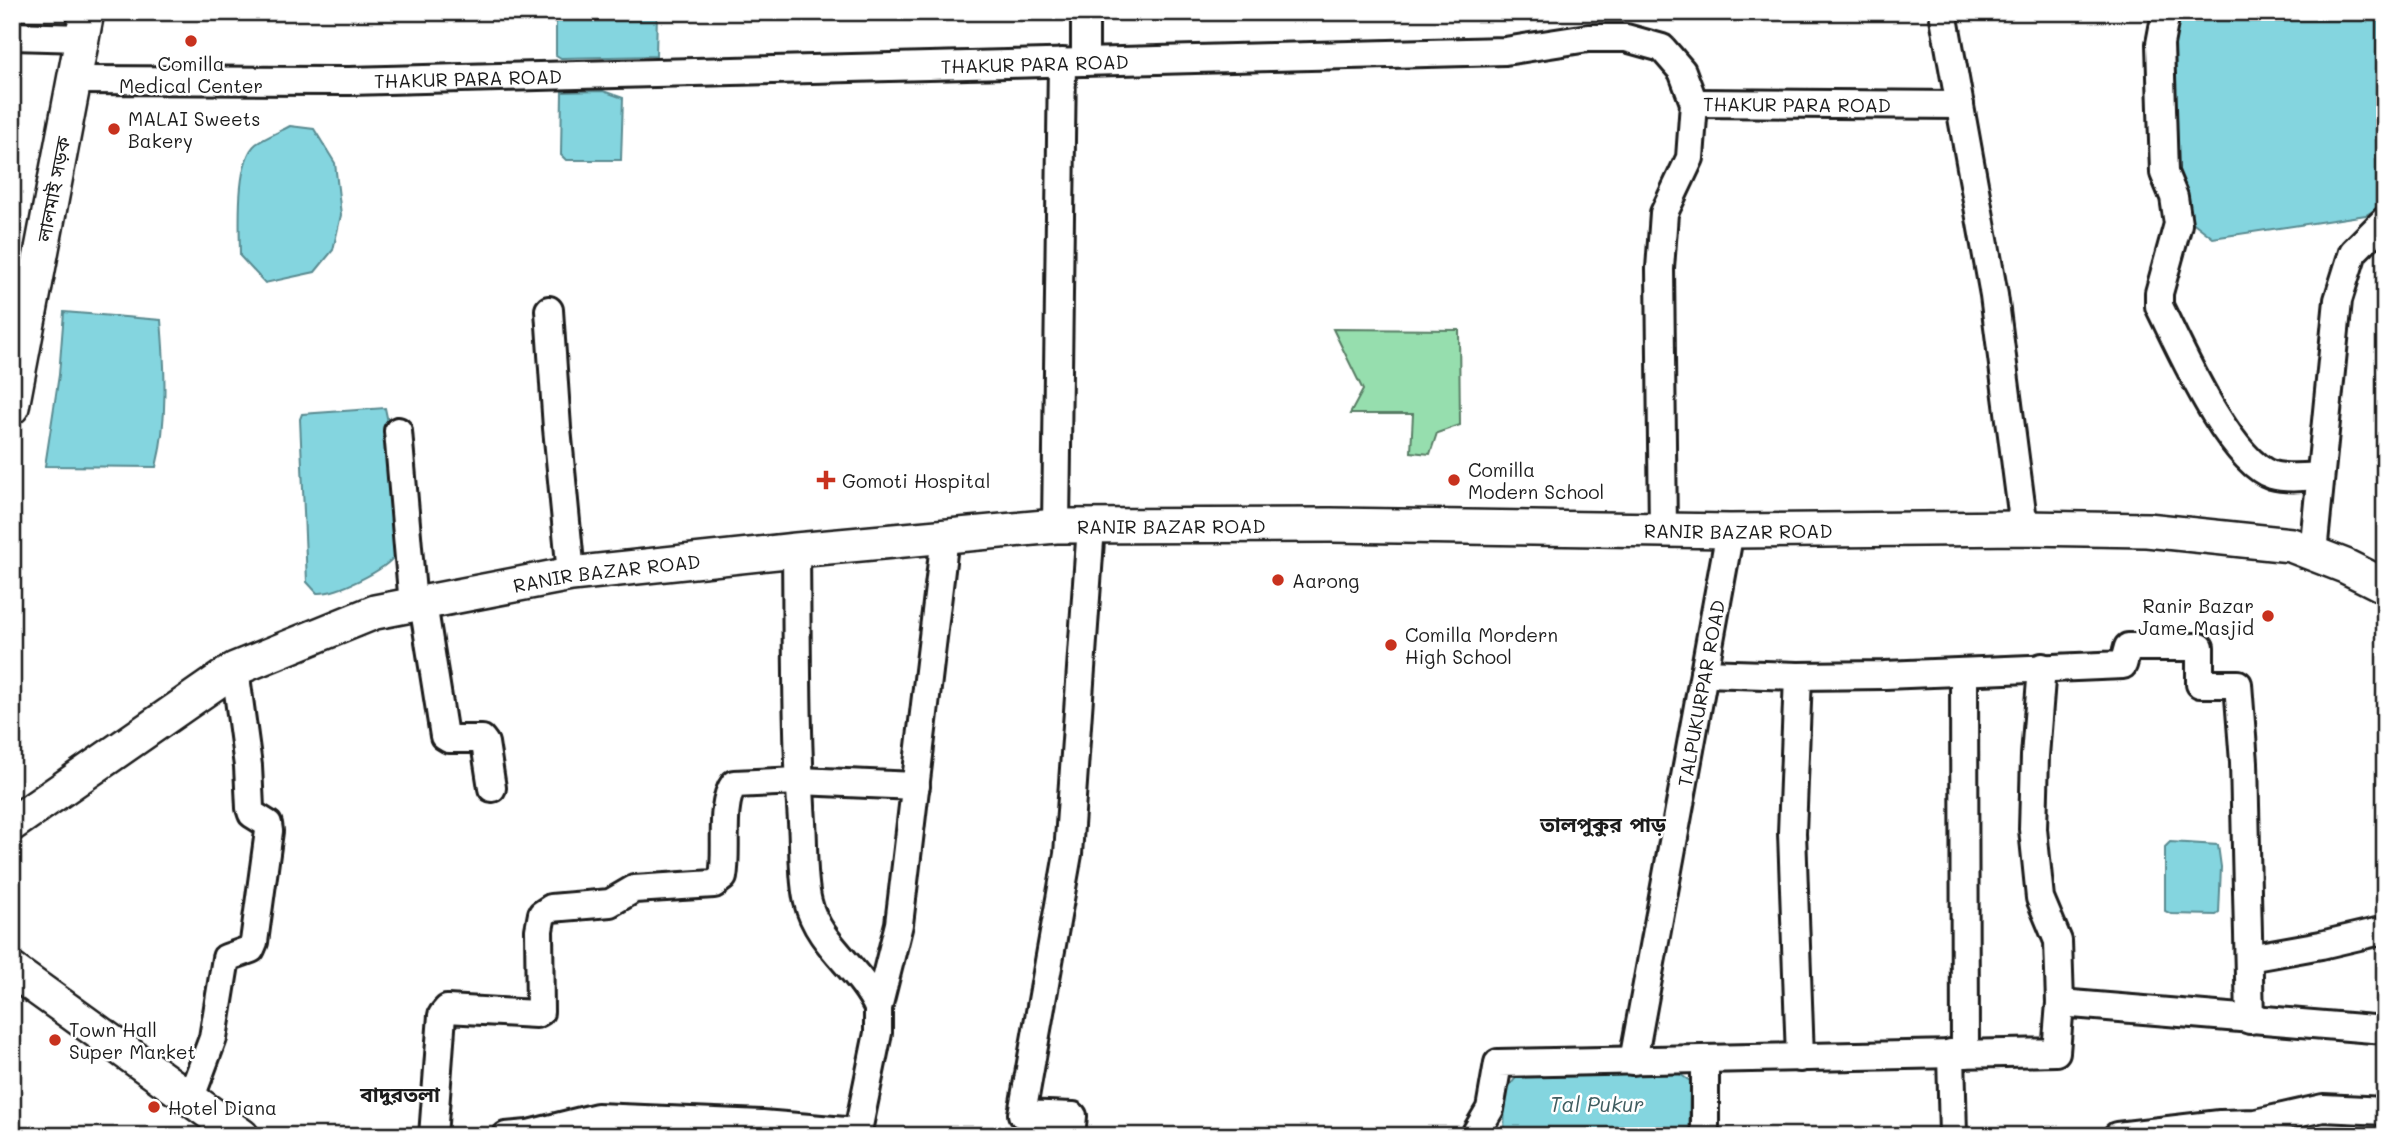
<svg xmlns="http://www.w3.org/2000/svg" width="2397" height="1148" font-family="Mali,'Noto Sans Bengali',sans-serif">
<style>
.green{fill:#96deae;stroke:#597d65;stroke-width:2}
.water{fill:#84d5df;stroke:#5a8b91;stroke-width:2}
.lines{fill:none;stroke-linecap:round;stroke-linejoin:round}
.minor-casing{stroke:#1c1c1c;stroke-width:32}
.major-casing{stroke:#1c1c1c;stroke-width:38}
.minor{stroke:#fff;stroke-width:26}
.major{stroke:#fff;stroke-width:33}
.poi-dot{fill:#c8321e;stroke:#fff;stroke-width:2.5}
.labels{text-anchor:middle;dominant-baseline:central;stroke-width:5;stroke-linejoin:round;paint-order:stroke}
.poi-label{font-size:19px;fill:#1c1c1c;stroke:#fff;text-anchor:start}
.street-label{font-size:19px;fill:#1c1c1c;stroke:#fff}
.neighbourhood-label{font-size:21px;font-weight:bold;fill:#1c1c1c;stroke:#fff}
.water-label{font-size:21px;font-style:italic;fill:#405d60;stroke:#fff}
</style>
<rect width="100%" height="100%" fill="#fff"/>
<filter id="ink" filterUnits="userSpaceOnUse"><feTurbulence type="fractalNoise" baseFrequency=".0143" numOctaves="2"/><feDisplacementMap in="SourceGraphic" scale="14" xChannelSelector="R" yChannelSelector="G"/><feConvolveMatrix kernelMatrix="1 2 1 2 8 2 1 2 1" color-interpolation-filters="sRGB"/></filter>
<g filter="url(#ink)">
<!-- green -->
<path class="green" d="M 1333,329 L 1459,330 L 1460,425 L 1437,433 L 1430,454 L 1411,452 L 1413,414 L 1350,414 L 1363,390 Z"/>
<!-- water -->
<path class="water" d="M 556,12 L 657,12 L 656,56 L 561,58 L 556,55 Z
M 2174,12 L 2385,12 L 2385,204 L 2366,215 L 2213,238 L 2186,217 L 2170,154 Z
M 603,91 L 623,98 L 621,160 L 566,160 L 561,155 L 562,92 Z
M 290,126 L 314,129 L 335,163 L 341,215 L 333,250 L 315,272 L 265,283 L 240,256 C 240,231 235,161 256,144 C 266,137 279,132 290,126 Z
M 64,312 L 161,320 C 165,368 168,420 156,467 L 45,466 L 59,375 Z
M 385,408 L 389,427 L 396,554 C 386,570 337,594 317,593 L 307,582 L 300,419 L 302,414 Z
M 2170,842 L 2218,845 L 2221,867 L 2219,913 L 2216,915 L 2171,914 L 2165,911 L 2165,847 Z
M 1523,1069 L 1675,1071 L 1690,1081 L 1689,1136 L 1504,1136 L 1505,1091 Z"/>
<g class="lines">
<defs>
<g id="minor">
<path d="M 1943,12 L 1994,295 L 2024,528"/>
<path d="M 2166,12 L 2160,44 L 2164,173 L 2174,197 L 2178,224 L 2159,293 L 2159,306 C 2179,346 2229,461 2272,475 C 2286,479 2305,477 2320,476"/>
<path d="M 12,36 L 82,38"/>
<path d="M 1085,62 L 1085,12"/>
<path id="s1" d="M 74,80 L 349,81 L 1505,51 L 1588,38 L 1626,38 L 1662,48 L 1682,71 L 1694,103 L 1690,158 L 1664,213 L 1660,269 L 1663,530"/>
<path id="s2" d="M 1694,103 L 1960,105"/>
<path d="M 549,310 L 557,428 L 571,574"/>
<path d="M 398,431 L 413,605"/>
<path d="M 1056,526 L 1062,62"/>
<path d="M 796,550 C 797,640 796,732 802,822 C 804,847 802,879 808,902 C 818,945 861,969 878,1008"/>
<path d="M 2313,553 L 2338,300 L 2353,252 L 2385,220"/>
<path d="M 423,603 L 444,736 L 449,739 L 482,739 L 485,743 L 492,788"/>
<path d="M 2042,667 L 2035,756 L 2033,829 L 2040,898 L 2058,941 L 2060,1003"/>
<path d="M 1704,673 L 1798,676 L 1884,675 L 2123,665 L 2128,647 L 2200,647 L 2200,684 L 2238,684 L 2244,762 L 2250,1020"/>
<path d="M 1964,673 L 1965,1054"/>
<path d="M 1798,676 L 1792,833 L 1800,1058"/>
<path d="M 2249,958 L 2321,945 L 2385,930"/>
<path d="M 1951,1053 L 1953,1136"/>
<path id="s3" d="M 1633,1061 L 1730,531"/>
<path d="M 191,1097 L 213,1038 L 226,958 L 251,949 L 254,942 L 269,831 L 268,824 L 252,814 L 250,808 L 248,766 L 235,669"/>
<path d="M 433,1136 L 442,1015 L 447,1009 L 536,1014 L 540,1012 L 539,930 L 542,914 L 551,908 L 610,903 L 634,889 L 714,884 L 723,877 C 728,851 719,804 734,784 L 799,781 L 916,786"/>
<path d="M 506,1136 L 528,1134 L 597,1117 L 762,1124 L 857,1132"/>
<path d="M 857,1136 L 878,1033 L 878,1008 L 899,924 L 945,536"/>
<path d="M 1071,1136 L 1073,1116 L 1022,1114 L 1068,854 L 1091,526"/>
<path d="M 1474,1136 L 1490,1109 L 1498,1063 L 2056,1052 L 2060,1003 L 2385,1030"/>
<path d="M 1705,1136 L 1705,1060"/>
<path d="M 2117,1136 L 2220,1124 L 2256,1123 L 2323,1108 L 2385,1111"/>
</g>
<g id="major">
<path d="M 12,407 L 87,12"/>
<path id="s4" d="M 12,824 L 235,669 L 375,612 L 571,574 L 796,550 L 1056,526 L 1331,525 L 1730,531 L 2024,528 L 2147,530 L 2291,545 L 2345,566 L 2385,586"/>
<path d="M 12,970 L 242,1136"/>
</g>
</defs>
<!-- minor casing -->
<use href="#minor" class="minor-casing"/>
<!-- major casing -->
<use href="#major" class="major-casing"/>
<!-- minor -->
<use href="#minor" class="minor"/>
<!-- major -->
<use href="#major" class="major"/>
</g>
</g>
<!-- markers -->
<g class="poi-dot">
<circle cx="191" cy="41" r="7"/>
<circle cx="114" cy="129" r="7"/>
<path d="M822.5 469.5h7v7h7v7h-7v7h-7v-7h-7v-7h7z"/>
<circle cx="1454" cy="480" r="7"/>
<circle cx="1278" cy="580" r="7"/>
<circle cx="2268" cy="616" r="7"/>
<circle cx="1391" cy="645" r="7"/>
<circle cx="55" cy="1040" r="7"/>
<circle cx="154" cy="1107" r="7"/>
</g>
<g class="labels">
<!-- poi labels -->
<g class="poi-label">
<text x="191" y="63" text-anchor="middle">Comilla<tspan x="191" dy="22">Medical Center</tspan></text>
<text x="128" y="118">MALAI Sweets<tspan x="128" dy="22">Bakery</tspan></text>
<text x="1468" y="469">Comilla<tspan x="1468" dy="22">Modern School</tspan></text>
<text x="842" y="480">Gomoti Hospital</text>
<text x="1292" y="580">Aarong</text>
<text x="2254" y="605" text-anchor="end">Ranir Bazar<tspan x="2254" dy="22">Jame Masjid</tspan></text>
<text x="1405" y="634">Comilla Mordern<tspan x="1405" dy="22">High School</tspan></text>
<text x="69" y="1029">Town Hall<tspan x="69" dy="22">Super Market</tspan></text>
<text x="168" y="1107">Hotel Diana</text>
</g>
<!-- street labels -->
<g class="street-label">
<text stroke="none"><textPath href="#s1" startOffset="961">THAKUR PARA ROAD</textPath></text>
<text stroke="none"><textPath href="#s1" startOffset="394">THAKUR PARA ROAD</textPath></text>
<text stroke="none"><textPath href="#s2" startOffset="103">THAKUR PARA ROAD</textPath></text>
<text transform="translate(53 189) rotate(-79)">লালমাই সড়ক</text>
<text stroke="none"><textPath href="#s4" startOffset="1225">RANIR BAZAR ROAD</textPath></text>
<text stroke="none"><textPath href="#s4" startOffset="1792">RANIR BAZAR ROAD</textPath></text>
<text stroke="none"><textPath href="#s4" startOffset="658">RANIR BAZAR ROAD</textPath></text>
<text stroke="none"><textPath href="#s3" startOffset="374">TALPUKURPAR ROAD</textPath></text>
</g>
<!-- neighbourhood labels -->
<g class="neighbourhood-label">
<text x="1603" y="823">তালপুকুর পাড়</text>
<text x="400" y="1093">বাদুরতলা</text>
</g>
<!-- water labels -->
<g class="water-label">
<text x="1597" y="1103">Tal Pukur</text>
</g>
</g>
<!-- margin -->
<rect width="2397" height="1148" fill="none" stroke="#fff" stroke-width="42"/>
<rect x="21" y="21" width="2355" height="1106" fill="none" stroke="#1c1c1c" stroke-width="2.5" filter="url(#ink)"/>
</svg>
